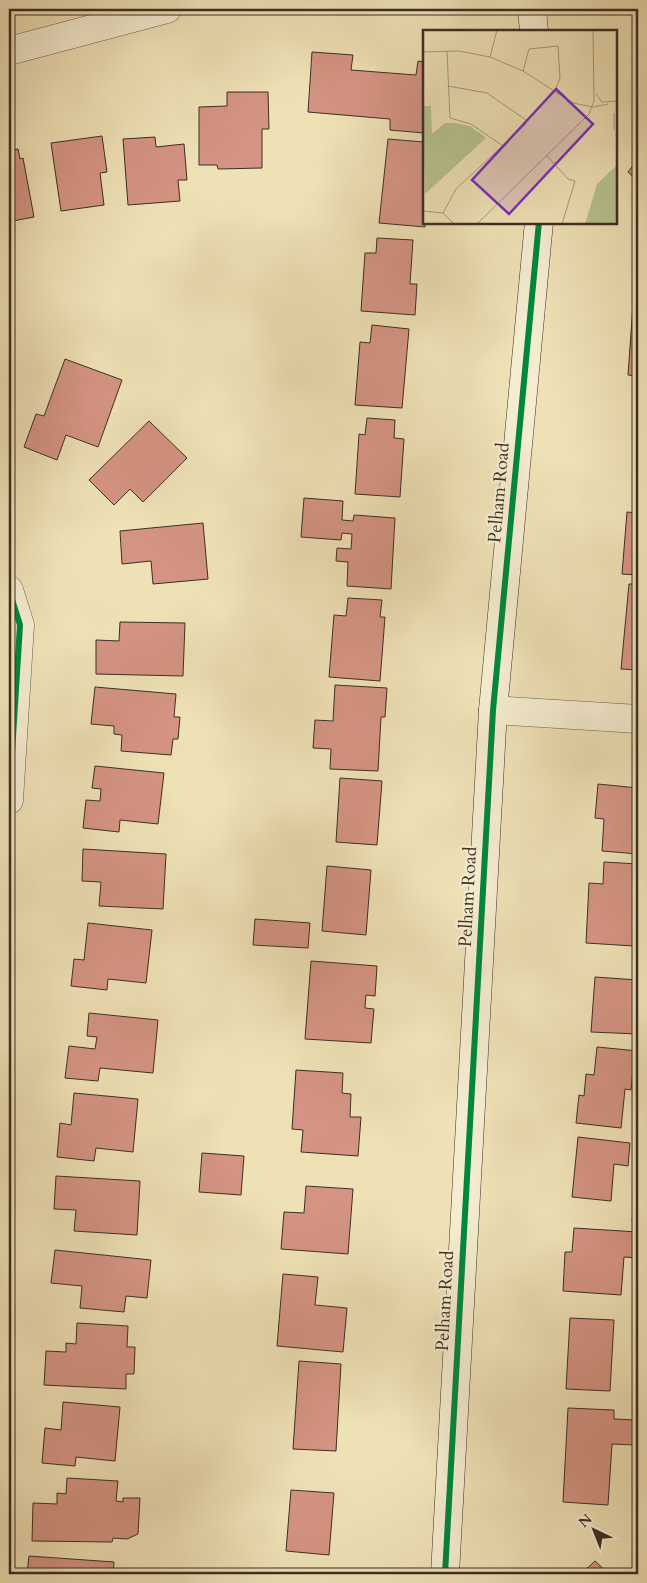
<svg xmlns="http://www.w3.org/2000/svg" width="647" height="1583" font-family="Cardo,serif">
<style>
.building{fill:#d59483;stroke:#3b2f24}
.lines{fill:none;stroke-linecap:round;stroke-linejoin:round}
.street-casing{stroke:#685c48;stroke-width:29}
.secondary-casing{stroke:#3b2f24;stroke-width:29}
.street{stroke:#f5ecd0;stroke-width:28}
.secondary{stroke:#f5ecd0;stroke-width:28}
.cycleway-casing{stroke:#f5ecd0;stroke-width:9}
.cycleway{stroke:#00873e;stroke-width:6}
.labels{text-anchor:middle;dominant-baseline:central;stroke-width:4.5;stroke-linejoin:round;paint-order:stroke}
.street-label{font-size:18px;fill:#3b2f24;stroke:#f5ecd0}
.inset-road{fill:none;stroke:#a79a7c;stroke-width:1}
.view{fill:#7b2cbf;fill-opacity:0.15;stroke:#7b2cbf;stroke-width:2.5}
.inset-edge{fill:none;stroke:#3b2f24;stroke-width:2.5}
</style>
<rect width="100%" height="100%" fill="#efe1b6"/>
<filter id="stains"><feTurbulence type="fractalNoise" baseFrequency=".004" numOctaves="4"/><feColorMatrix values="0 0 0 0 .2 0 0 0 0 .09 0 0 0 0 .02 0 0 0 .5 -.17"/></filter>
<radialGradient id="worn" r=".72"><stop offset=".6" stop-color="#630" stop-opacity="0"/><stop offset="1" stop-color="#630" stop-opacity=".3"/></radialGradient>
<!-- building -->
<path class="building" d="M 312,52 L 353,55 L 351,70 L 416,75 L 418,61 L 424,62 L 424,133 L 390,130 L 390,119 L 308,112 Z
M 227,92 L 268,92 L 269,129 L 262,129 L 262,168 L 218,169 L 217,165 L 199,165 L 199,107 L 227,106 Z
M 102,136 L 107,172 L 100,173 L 104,205 L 61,211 L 51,143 Z
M 155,137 L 156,147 L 184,144 L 187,180 L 178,180 L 180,201 L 128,205 L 123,139 Z
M 388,139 L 424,142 L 425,227 L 379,223 Z
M 18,149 L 20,159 L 23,158 L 34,217 L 13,221 L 15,230 L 9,231 L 9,151 Z
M 638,159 L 638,181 L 628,172 Z
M 377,238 L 413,240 L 410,284 L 417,284 L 415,315 L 361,311 L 365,253 L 376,253 Z
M 633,305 L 638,305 L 638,376 L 628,375 Z
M 372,325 L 409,329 L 402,408 L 355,405 L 360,342 L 370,343 Z
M 65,359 L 122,380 L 98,447 L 66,435 L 57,460 L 24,447 L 36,414 L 44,416 Z
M 367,418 L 395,420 L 394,438 L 404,439 L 400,497 L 355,494 L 359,434 L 365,435 Z
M 149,421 L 187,458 L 143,502 L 130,489 L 114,505 L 89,480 Z
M 304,498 L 343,501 L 342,520 L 353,521 L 354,515 L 395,518 L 391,589 L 347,586 L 348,562 L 336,561 L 337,548 L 351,549 L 352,534 L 342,533 L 341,540 L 301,537 Z
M 627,512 L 638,513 L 638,575 L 622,574 Z
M 203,523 L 208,579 L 153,584 L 151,561 L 122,564 L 120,531 Z
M 629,584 L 638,584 L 638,670 L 621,669 Z
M 348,598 L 382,600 L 380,617 L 385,617 L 380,681 L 329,677 L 334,615 L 346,616 Z
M 120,622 L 185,623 L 183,676 L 96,674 L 96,640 L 119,641 Z
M 335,685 L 387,688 L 385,717 L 381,717 L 378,771 L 330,769 L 331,749 L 313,748 L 315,720 L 333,721 Z
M 95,687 L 176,694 L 174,717 L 180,717 L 178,739 L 173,739 L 171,755 L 121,751 L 122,735 L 114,734 L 114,726 L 91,724 Z
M 95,766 L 164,773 L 158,824 L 120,820 L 119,832 L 83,828 L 86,800 L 100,801 L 101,789 L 92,788 Z
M 340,778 L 382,781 L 377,845 L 336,842 Z
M 598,784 L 638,788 L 638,854 L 602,851 L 604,819 L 595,818 Z
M 83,849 L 166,854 L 163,909 L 99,906 L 101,882 L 82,881 Z
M 604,862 L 638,864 L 634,946 L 586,943 L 589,883 L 603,884 Z
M 327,866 L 371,870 L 366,935 L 322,931 Z
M 255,919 L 310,923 L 308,948 L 253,945 Z
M 88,923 L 152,930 L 146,983 L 108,979 L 107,990 L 71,986 L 74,959 L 84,960 Z
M 311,961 L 377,966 L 375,996 L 366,995 L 365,1008 L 374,1009 L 371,1043 L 305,1039 Z
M 595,977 L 638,980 L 638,1034 L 591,1032 Z
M 89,1013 L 158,1020 L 153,1073 L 100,1068 L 98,1081 L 65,1078 L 69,1046 L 95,1049 L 97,1037 L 87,1036 Z
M 597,1047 L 638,1051 L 638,1071 L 633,1071 L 631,1090 L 625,1089 L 621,1128 L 576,1123 L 579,1095 L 584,1096 L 586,1074 L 594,1075 Z
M 296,1070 L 343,1073 L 342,1093 L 351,1094 L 350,1117 L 361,1117 L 358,1156 L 301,1152 L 303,1130 L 292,1129 Z
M 74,1093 L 138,1099 L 133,1152 L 96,1148 L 94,1161 L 57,1157 L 60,1123 L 71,1125 Z
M 578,1137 L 630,1143 L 628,1166 L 614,1164 L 611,1201 L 572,1197 Z
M 202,1153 L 244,1156 L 241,1195 L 199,1192 Z
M 56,1176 L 140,1181 L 137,1235 L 74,1231 L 76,1210 L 54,1209 Z
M 636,1185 L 638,1185 L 638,1223 L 632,1222 Z
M 306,1186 L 353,1189 L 348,1254 L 281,1249 L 284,1212 L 304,1213 Z
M 574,1228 L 638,1232 L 638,1258 L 624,1257 L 621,1295 L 563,1291 L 565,1252 L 572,1252 Z
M 55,1250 L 151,1260 L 147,1298 L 126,1296 L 124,1312 L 80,1308 L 82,1286 L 51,1283 Z
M 283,1274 L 318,1277 L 315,1305 L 347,1308 L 343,1352 L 277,1346 Z
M 570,1318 L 614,1320 L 610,1391 L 566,1389 Z
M 77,1323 L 128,1326 L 127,1347 L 135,1347 L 134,1374 L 126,1374 L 126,1389 L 44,1385 L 46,1351 L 66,1352 L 66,1343 L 76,1344 Z
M 299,1361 L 341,1364 L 336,1451 L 293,1449 Z
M 63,1402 L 120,1407 L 115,1461 L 76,1457 L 75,1466 L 42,1463 L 45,1428 L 61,1430 Z
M 568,1408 L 614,1410 L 614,1419 L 636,1420 L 635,1445 L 612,1444 L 608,1505 L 563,1502 Z
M 67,1478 L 118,1481 L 116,1501 L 123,1502 L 123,1498 L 140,1498 L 138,1534 L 127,1539 L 113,1538 L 112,1542 L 32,1541 L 33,1503 L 57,1504 L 57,1493 L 66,1494 Z
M 291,1490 L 334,1493 L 329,1555 L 286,1551 Z
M 29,1556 L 114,1562 L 113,1574 L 27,1574 Z
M 595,1561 L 609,1574 L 581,1574 Z"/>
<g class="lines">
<defs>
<path id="street" d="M 9,51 L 167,9
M 9,590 L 20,625 L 9,800
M 493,710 L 638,719"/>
<path id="secondary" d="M 532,9 L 534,31
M 445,1574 L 493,710 L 539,222"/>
</defs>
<!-- street casing -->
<use href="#street" class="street-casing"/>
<!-- secondary casing -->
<use href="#secondary" class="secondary-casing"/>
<!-- street -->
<use href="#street" class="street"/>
<!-- secondary -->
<use href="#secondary" class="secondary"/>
<defs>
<path id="cycleway" d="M 9,590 L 20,625 L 9,800
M 445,1574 L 493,710 L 539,222"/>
</defs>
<!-- cycleway casing -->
<use href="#cycleway" class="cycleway-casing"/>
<!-- cycleway -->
<use href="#cycleway" class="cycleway"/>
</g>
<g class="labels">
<!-- street labels -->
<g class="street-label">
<text transform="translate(499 493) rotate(-85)">Pelham Road</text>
<text transform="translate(468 897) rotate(-87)">Pelham Road</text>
<text transform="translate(445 1301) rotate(-87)">Pelham Road</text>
</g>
</g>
<!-- overview -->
<g transform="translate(423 30)">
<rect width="194" height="194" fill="#efe1b6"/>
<path d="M 0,76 L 8,76 L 9,104 L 22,93 L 32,93 L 47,96 L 63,108 L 2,164 ZM 194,135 L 194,194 L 162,194 L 174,154 Z" fill="#b7c38f"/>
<path class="inset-road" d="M 24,21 L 27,88 L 48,94 L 80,116M 0,22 L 36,21 L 67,27 L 100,41 L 150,73 L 170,77M 67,27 L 74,0M 100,41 L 106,19 L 135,16 L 137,48 L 131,63M 173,64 L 179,72 L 194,71M 170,77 L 185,74M 191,83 L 191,100M 124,126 L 145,149 L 152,151 L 139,194M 0,181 L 20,183 L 31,194M 20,183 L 33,159 L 103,94 L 103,90 L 64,63 L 25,56M 54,194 L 166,84 L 171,71 L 170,0"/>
<path class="view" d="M 133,59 L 170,94 L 86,184 L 49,150 Z"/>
<rect width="194" height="194" class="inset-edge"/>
</g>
<!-- margin -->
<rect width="647" height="1583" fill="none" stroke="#efe1b6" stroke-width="30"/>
<rect x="10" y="10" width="627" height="1563" fill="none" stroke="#3b2f24" stroke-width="2.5"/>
<rect x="15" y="15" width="617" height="1553" fill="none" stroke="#3b2f24"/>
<!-- north arrow -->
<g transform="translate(594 1530) rotate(317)" stroke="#f5ecd0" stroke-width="4" paint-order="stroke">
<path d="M0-4L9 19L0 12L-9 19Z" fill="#3b2f24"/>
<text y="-8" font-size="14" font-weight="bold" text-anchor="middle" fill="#3b2f24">N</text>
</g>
<rect width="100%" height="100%" filter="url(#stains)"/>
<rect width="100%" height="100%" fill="url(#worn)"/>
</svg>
